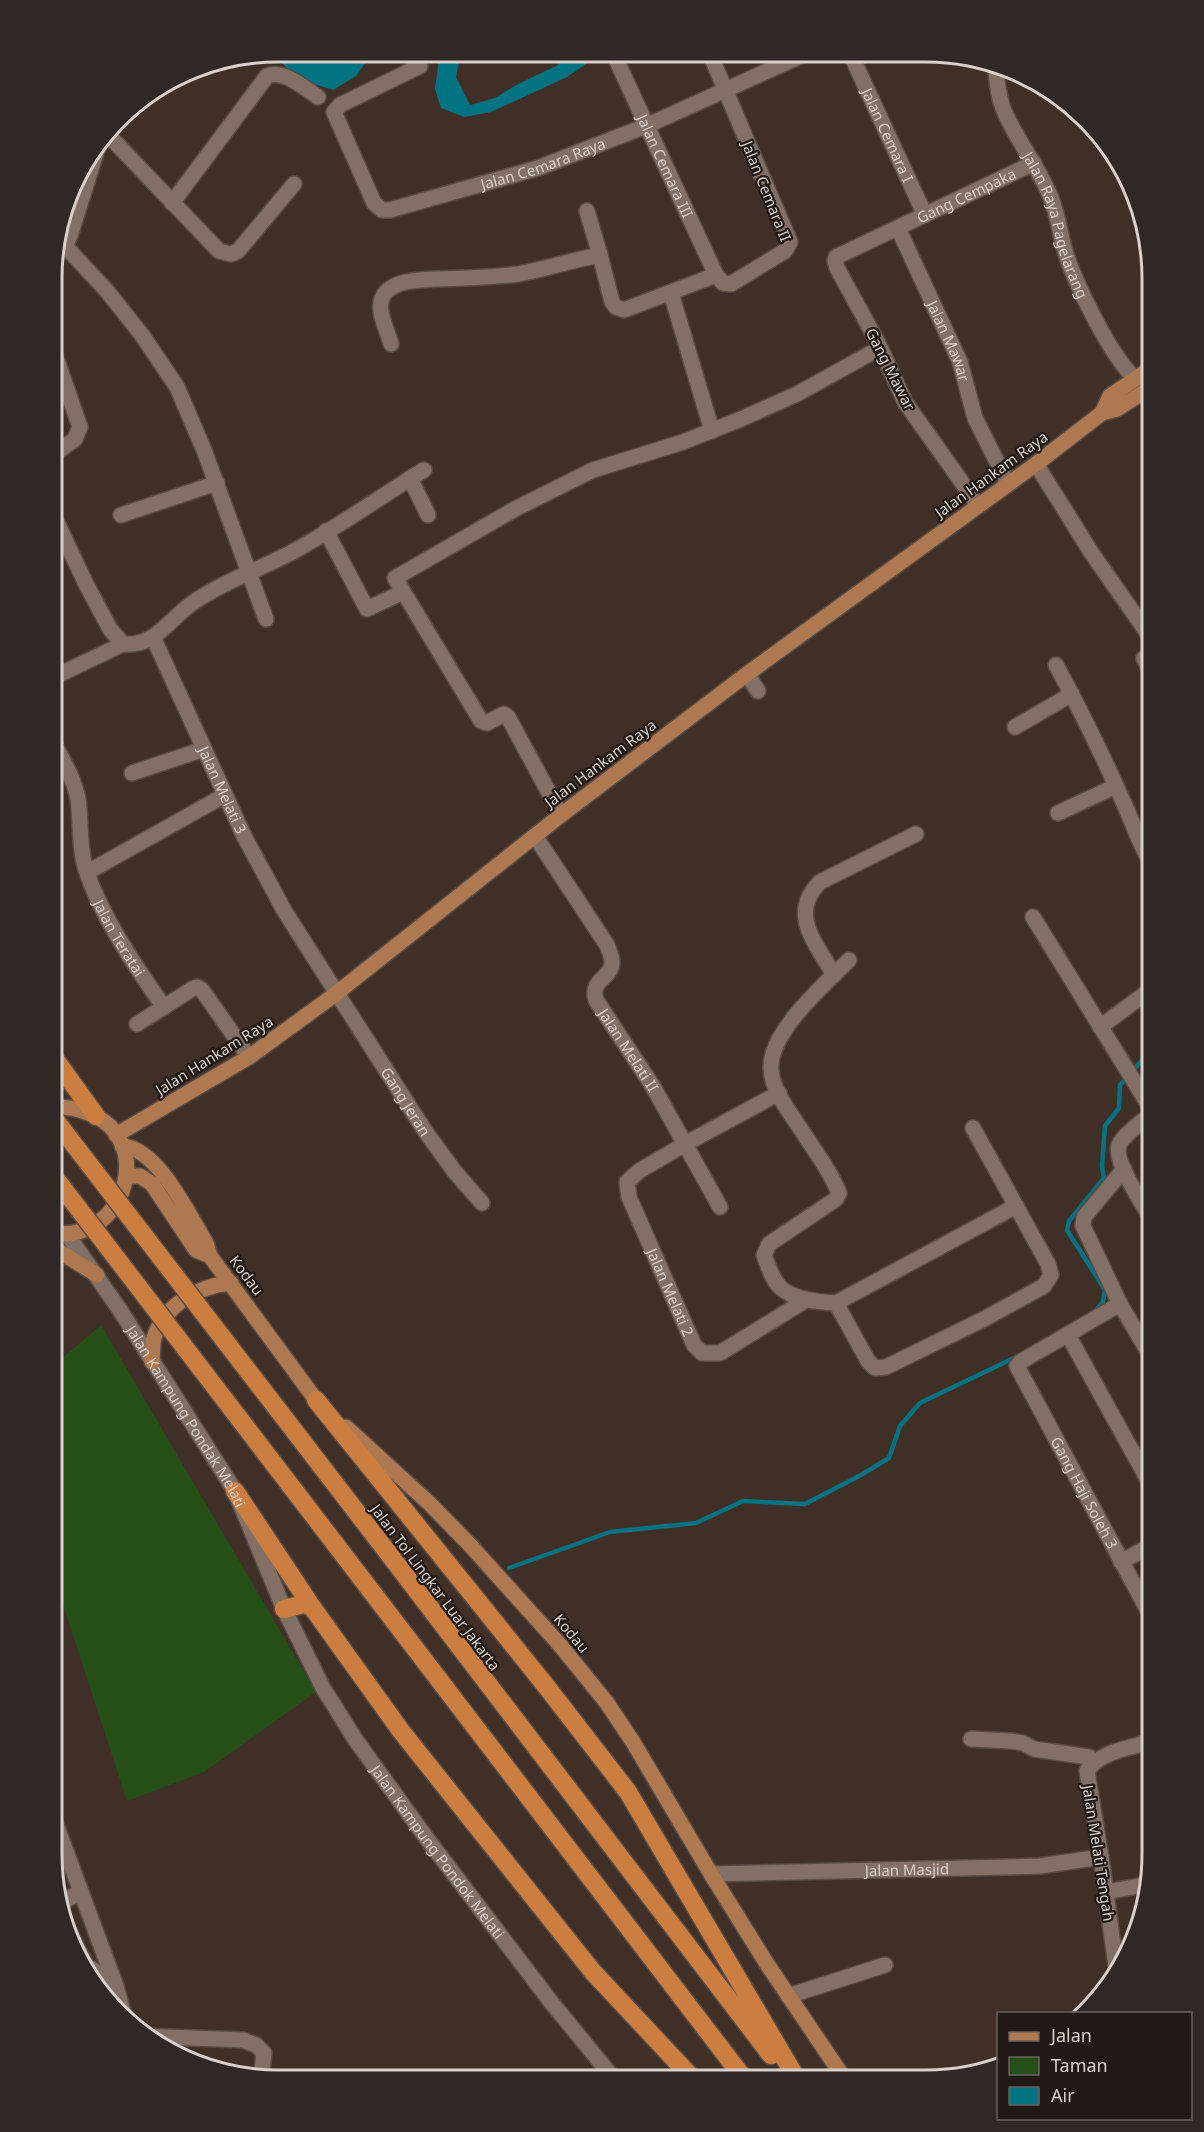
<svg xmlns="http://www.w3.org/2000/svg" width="1204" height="2132" font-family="'Noto Sans',sans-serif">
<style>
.green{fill:#264f18}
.water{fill:#007382}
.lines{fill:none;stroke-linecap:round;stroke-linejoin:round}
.stream{stroke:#007382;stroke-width:4.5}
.minor-casing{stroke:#584b44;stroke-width:18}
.major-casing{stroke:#584b44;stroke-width:18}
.highway-casing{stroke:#584b44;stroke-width:21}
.minor{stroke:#827067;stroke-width:15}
.major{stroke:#ae7850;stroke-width:15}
.highway{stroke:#cc7e40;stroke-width:18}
.highway-bridge-casing{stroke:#584b44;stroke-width:21;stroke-linecap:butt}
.highway-bridge{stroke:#cc7e40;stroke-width:18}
.labels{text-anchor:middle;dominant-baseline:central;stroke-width:4.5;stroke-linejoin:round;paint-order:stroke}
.street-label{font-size:15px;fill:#dad0cb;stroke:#201915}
.rim{fill:none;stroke:#dad0cb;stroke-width:3}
</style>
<rect width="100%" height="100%" fill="#3f2f27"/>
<!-- green -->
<path class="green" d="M 101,1325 L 316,1692 L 204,1772 L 127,1801 L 61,1598 L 51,1539 L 52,1367 Z"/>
<!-- water -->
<path class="water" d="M 278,51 L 292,51 L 300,56 L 326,61 L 345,56 L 348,51 L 373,52 L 356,76 L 333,90 L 301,80 L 270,53 Z
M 440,52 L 461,52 L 456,77 L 470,105 L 495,98 L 518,84 L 556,66 L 574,53 L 602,53 L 567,77 L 491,112 L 464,117 L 441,108 L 435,89 Z
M 81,169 L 62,224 L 59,228 L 75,177 Z"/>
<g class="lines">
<!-- stream -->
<path class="stream" d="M 1095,1311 L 1103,1302 L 1105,1290 L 1067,1230 L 1069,1221 L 1104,1178 L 1102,1166 L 1105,1126 L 1119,1108 L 1120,1085 L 1153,1048
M 509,1568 L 610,1532 L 696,1523 L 743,1501 L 805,1504 L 861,1475 L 889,1458 L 900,1426 L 920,1403 L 1018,1356"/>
<defs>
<g id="minor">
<path id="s1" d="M 851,55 L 925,215"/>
<path id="s2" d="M 615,57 L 716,275 L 723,283 L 731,284 L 785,251 L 790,242 L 710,54"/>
<path id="s3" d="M 995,64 C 997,80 998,98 1005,113 C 1018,142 1039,168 1051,198 C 1058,215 1060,234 1065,251 C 1075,283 1111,358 1136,379"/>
<path id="s4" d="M 420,66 L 340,105 L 334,112 L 374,203 L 382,210 L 390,210 L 538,168 L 646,126 L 805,54"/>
<path d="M 105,137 L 112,139 L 219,251 L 231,254 L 238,251 L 294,184"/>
<path d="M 172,203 L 267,76 C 284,69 304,88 318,97"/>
<path d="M 587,211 L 600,255"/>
<path id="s5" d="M 898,228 L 960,362 L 975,418 L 1008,484"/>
<path d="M 65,246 L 107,291 L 142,335 L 177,387 L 204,450 L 266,619"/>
<path d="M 53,255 L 65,246 L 70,236 L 98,147"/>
<path d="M 671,293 L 712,431"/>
<path d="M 391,344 C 387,328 373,306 386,292 C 397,280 420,280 435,279 C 463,278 490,278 518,274 C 546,269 572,260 600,255 L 612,302 L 616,307 L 624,310 L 716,275"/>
<path d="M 53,455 L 75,439 L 80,427 L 53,349"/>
<path d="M 1036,464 L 1091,552 L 1153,641"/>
<path d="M 410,478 L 428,515"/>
<path id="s6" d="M 978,505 L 905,402 L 877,341 L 837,268 L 835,260 L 836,257 L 1034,163"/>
<path d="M 53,514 L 85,582 L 110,629 L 123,644 C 154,647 168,621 191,604 C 224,581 261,569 296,550 C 340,526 381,496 424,470"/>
<path d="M 121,515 L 217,483"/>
<path d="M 326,531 L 367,609 L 403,592"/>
<path id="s7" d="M 153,637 L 244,836 L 285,912 L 425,1131 L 455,1172 L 482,1203"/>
<path d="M 1056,665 C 1080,709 1102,754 1122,799 C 1133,822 1139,845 1153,866"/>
<path d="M 747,674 L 758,691"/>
<path d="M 52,678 L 123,644"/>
<path d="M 1153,678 L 1144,658 L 1153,649"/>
<path d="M 1015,727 L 1072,694"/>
<path id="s8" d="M 52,740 C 62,759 74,778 78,799 C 81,820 79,842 84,863 C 97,910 136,968 164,1007"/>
<path d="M 132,773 L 204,749"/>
<path d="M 1058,813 L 1116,786"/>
<path d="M 561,815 L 508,717 L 504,714 L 487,723 L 481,721 L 395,578 L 515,509 L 593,470 L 683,442 L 741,419 L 797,394 L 880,348"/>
<path id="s9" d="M 535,836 L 607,945 C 609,950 611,955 612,960 C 614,978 589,979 596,1000 L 652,1085 L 685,1144 L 639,1171 L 627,1182 L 629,1197 L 694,1345 L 702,1353 L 720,1353 L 806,1300"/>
<path d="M 88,872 L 225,795"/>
<path d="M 1033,917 L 1153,1112"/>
<path d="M 834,975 C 816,943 788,914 820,882 L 916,834"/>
<path d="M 137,1024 L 192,989 L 197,987 L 202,990 L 249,1057"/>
<path d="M 1100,1027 L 1153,988"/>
<path d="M 973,1128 L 1016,1206"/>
<path d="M 1124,1169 L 1084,1217 L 1083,1226 L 1120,1304 L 1153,1360"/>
<path d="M 720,1207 L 685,1144 L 779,1093"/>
<path d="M 1153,1221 C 1144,1206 1113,1161 1119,1145 C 1123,1135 1144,1120 1153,1113"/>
<path id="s10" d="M 67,1234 L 120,1310 L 235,1491 L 284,1609 L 323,1688 L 355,1739 L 425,1836 L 551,2002 L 615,2080"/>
<path d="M 836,1303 L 868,1361 L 875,1368 L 886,1367 L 984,1319 L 1044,1286 L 1051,1275 L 1048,1264 L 1016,1206 L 836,1303 C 819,1302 794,1300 781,1288 C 772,1280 768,1265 764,1255 L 769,1244 L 836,1199 L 839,1193 C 831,1172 816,1153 804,1134 C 792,1115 772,1092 771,1069 C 769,1032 825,984 849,960"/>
<path id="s11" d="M 1120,1304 L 1020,1362 L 1017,1366 L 1153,1620"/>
<path d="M 1068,1335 L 1153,1489"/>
<path d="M 1121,1562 L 1153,1544"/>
<path d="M 971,1739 L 1010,1741 L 1023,1743 L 1034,1749 L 1089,1757 L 1092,1763"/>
<path d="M 51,1811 L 116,1986 L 125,2019"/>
<path id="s12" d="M 711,1874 L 1007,1867 L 1040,1866 L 1101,1857"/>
<path d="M 1106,1892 L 1149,1884"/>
<path d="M 59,1904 L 80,1892"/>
<path d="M 62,1918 L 86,1965 L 116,1986"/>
<path d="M 1117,1974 L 1101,1857 L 1087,1771 C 1099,1752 1127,1749 1148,1742 L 1153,1739"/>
<path d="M 788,1996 L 885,1965"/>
<path d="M 142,2036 L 243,2040 L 256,2045 L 264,2053 L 261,2079"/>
</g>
<path id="major" d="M 1102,413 L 1110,396 L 1153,367
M 116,1135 L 249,1057 L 333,996 L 561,815 L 747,674 L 1036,464 L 1102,413 L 1117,409 L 1153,386
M 122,1146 C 157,1147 189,1215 206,1243 L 210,1256 L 316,1400 L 323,1407
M 126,1176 L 140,1176 L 152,1184 L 196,1250 L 210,1256
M 52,1233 C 126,1244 157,1138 88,1113 C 75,1108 65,1106 52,1108
M 52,1247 L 97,1275
M 152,1362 C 153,1354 152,1345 154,1338 C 164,1305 198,1286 231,1283
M 346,1427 L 430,1504 L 470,1545 L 560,1645 L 607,1703 L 633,1742 L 711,1874 L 767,1964 L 846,2081"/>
<path id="highway" d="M 52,1055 L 96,1116
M 316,1400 L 546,1686 L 628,1792 L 798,2081
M 235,1491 L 312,1607
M 392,1558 L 771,2055
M 362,1579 L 745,2080
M 284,1609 L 304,1604 L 312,1607 L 401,1731 L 593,1972 L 694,2080"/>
</defs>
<!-- minor casing -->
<use href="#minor" class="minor-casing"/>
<!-- major casing -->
<use href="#major" class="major-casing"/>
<!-- highway casing -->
<use href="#highway" class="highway-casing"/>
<!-- minor -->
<use href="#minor" class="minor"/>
<!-- major -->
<use href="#major" class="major"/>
<!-- highway -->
<use href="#highway" class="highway"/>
<defs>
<path id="highway-bridge" d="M 52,1116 L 392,1558
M 52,1174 L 362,1579"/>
</defs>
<!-- highway-bridge casing -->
<use href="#highway-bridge" class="highway-bridge-casing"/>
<!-- highway-bridge -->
<use href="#highway-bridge" class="highway-bridge"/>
</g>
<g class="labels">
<!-- street labels -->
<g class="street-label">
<text stroke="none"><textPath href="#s1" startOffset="88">Jalan Cemara I</textPath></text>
<text stroke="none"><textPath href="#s4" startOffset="376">Jalan Cemara Raya</textPath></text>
<text stroke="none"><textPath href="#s2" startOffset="120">Jalan Cemara III</textPath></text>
<text transform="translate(767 191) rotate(68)">Jalan Cemara II</text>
<text stroke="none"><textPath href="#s6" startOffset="432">Gang Cempaka</textPath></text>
<text stroke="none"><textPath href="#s3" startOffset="174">Jalan Raya Pagelarang</textPath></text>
<text stroke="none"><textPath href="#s5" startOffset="124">Jalan Mawar</textPath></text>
<text transform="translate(891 369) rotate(63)">Gang Mawar</text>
<text transform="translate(991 474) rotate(-36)">Jalan Hankam Raya</text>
<text transform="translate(600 763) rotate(-37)">Jalan Hankam Raya</text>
<text stroke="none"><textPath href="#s7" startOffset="168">Jalan Melati 3</textPath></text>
<text stroke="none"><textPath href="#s8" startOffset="212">Jalan Teratai</textPath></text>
<text stroke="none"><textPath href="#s9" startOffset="252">Jalan Melati II</textPath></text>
<text transform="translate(214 1055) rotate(-32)">Jalan Hankam Raya</text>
<text stroke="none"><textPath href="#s7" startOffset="530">Gang Jeran</textPath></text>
<text transform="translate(247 1275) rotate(53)">Kodau</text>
<text stroke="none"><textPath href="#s9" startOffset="550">Jalan Melati 2</textPath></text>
<text stroke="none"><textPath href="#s10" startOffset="218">Jalan Kampung Pondak Melati</textPath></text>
<text stroke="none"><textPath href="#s11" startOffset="264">Gang Haji Soleh 3</textPath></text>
<text transform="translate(436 1587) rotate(53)">Jalan Tol Lingkar Luar Jakarta</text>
<text transform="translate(572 1633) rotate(50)">Kodau</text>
<text stroke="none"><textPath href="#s10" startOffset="723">Jalan Kampung Pondok Melati</textPath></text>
<text transform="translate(1099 1853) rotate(81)">Jalan Melati Tengah</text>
<text stroke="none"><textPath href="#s12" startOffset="196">Jalan Masjid</textPath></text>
</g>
</g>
<!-- crop -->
<path d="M0 0H1204V2132H0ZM278 62H926A216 216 0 0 1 1142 278V1854A216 216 0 0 1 926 2070H278A216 216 0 0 1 62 1854V278A216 216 0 0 1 278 62Z" fill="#2f2824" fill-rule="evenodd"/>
<path class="rim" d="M278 62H926A216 216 0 0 1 1142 278V1854A216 216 0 0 1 926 2070H278A216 216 0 0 1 62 1854V278A216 216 0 0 1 278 62Z"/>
<!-- legend -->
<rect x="997" y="2012" width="195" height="108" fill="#201915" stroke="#6a625e" stroke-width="1.5"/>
<rect x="1009" y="2032" width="30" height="9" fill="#ae7850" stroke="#6a625e" stroke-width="1.5"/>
<text x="1051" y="2042" font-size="18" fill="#dad0cb">Jalan</text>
<rect x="1009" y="2057" width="30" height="18" fill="#264f18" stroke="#6a625e" stroke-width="1.5"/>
<text x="1051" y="2072" font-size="18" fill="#dad0cb">Taman</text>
<rect x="1009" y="2087" width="30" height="18" fill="#007382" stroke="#6a625e" stroke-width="1.5"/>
<text x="1051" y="2102" font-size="18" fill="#dad0cb">Air</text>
</svg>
